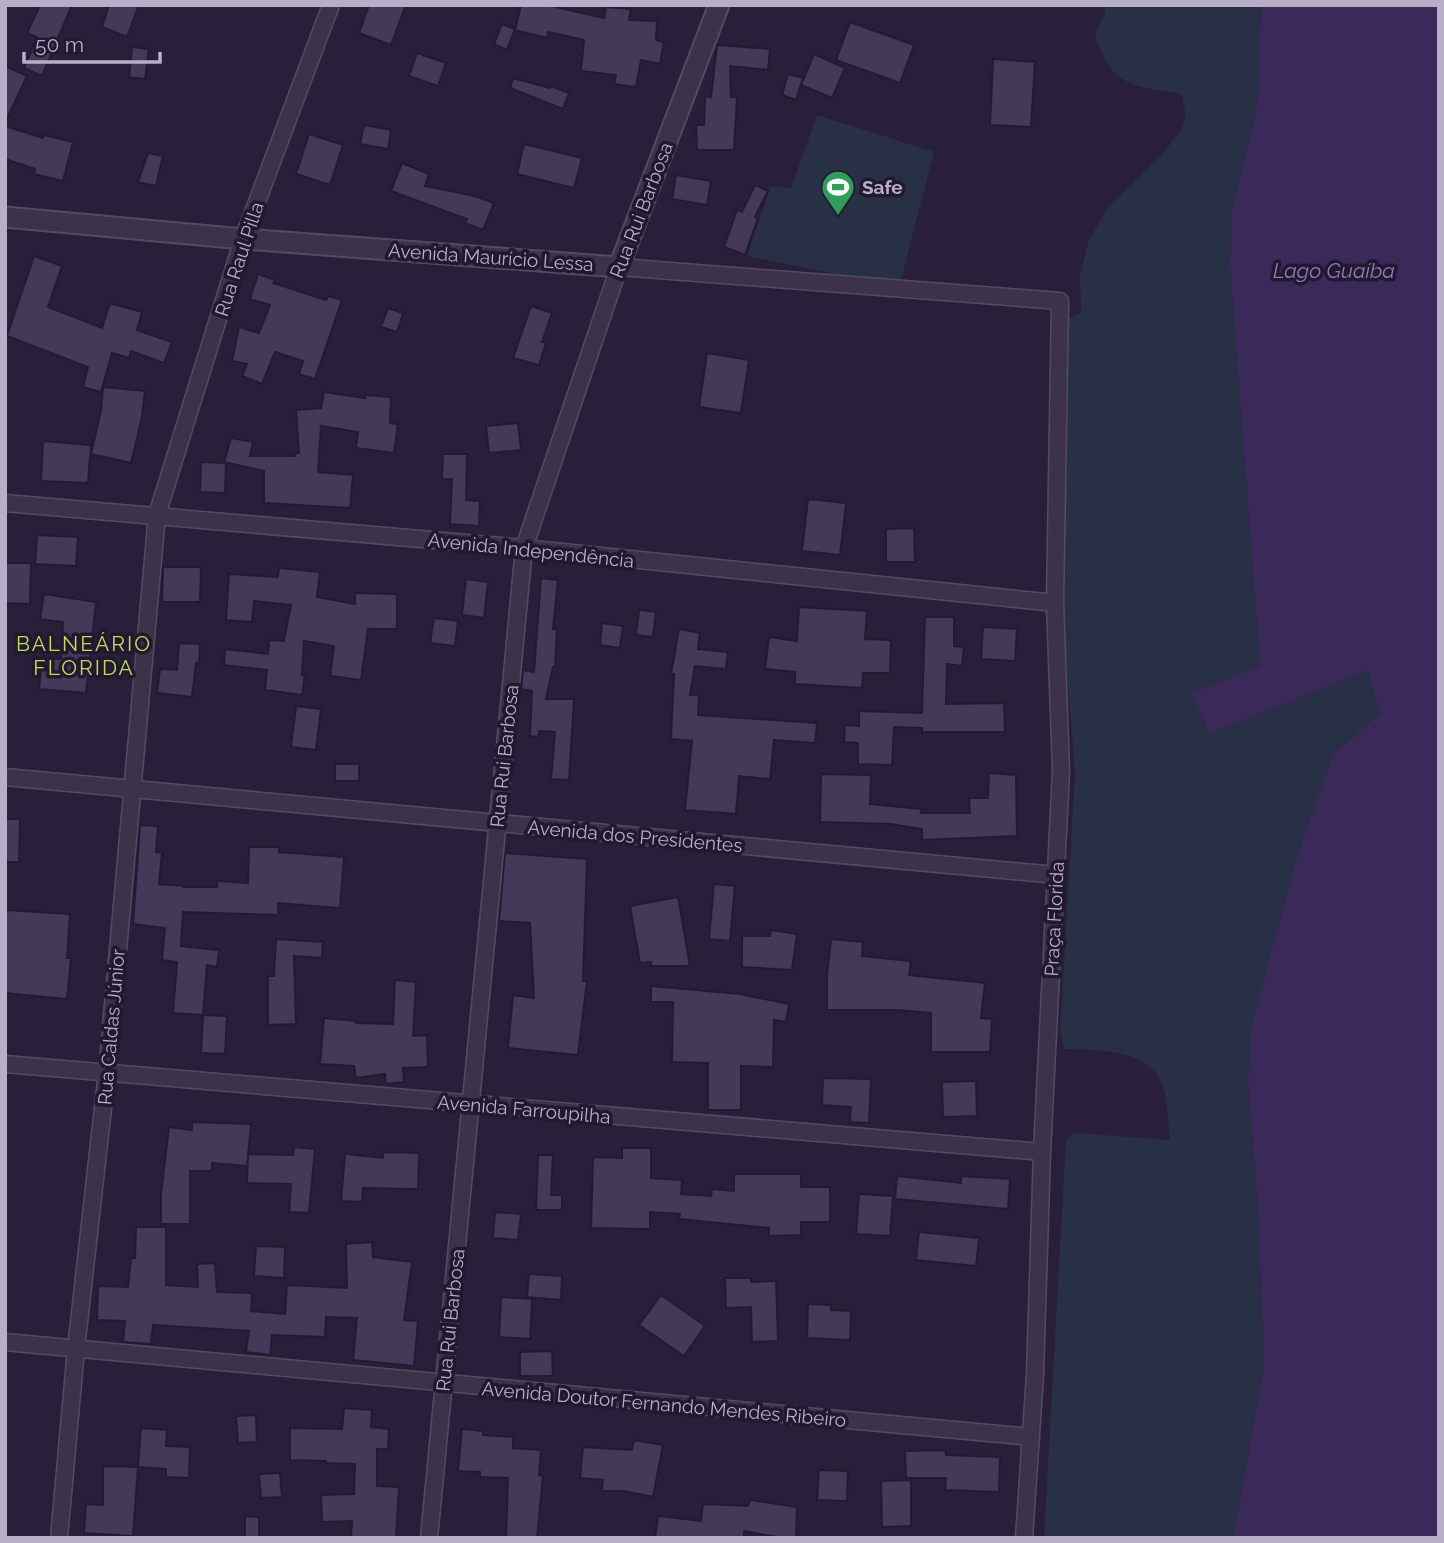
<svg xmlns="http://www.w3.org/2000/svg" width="1444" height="1543" font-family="Raleway,sans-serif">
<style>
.green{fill:#283045}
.water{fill:#3a2959}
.building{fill:#443959;stroke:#231b32;stroke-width:2}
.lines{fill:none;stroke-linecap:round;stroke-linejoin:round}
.minor-casing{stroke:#544b63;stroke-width:19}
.tertiary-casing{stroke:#544b63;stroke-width:23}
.minor{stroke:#3c334b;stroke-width:16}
.tertiary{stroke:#3c334b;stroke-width:19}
.labels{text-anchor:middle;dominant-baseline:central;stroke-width:7;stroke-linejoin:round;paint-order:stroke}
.poi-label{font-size:19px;font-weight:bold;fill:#b8aec7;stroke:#211930;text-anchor:start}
.street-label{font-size:19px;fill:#b8aec7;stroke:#211930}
.water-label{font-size:21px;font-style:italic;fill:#907ab7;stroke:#211930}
.neighbourhood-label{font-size:21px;letter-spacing:2px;fill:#c1dc54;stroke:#211930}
</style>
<rect width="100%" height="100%" fill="#291f3b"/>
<!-- green -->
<path class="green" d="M 1105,5 L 1261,5 L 1258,101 L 1231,214 L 1230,268 L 1260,666 L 1191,693 L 1210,734 L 1368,669 L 1380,713 L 1333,754 L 1299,850 L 1248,1084 L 1258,1212 L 1264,1366 L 1233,1538 L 1044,1538 L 1066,1139 L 1075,1133 L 1170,1140 C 1168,1123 1168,1106 1164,1090 C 1154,1048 1097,1050 1064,1049 L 1060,1032 L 1075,774 L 1062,605 L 1065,321 L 1081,312 L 1080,275 L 1089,240 L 1108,207 L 1162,155 L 1182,128 L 1186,114 L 1181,94 C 1133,86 1112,87 1095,36 L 1105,13 Z
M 817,115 L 934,152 L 899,287 L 747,256 L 771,186 L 791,188 Z"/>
<!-- water -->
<path class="water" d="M 1261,5 L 1439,5 L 1439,1538 L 1233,1538 L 1264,1366 L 1258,1212 L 1248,1084 L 1251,1027 L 1299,850 L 1333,754 L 1380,713 L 1368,670 L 1210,734 L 1191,693 L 1260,666 L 1230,268 L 1231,214 L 1258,101 Z"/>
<!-- building -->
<path class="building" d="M 40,5 L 72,5 L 42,76 L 24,68 L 37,37 L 27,33 Z
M 109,5 L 139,5 L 127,37 L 102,27 Z
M 369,5 L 406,5 L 391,45 L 359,33 Z
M 521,5 L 547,5 L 604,18 L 606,7 L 631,9 L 629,20 L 657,21 L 656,40 L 664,42 L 660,64 L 641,60 L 636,87 L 614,84 L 616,75 L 581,71 L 584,40 L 548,32 L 547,38 L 515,30 Z
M 850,22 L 914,45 L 900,83 L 836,60 Z
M 502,24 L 515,29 L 507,50 L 494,44 Z
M 717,45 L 770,49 L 768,70 L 730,66 L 731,97 L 737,97 L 734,150 L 697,150 L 696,125 L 704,125 L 705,96 L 711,97 Z
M 132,47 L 149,49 L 145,79 L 129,77 Z
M 417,53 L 446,63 L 438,86 L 409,76 Z
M 814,54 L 845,68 L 832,98 L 801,85 Z
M 993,59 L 1035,62 L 1031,127 L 990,125 Z
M 5,66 L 27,76 L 5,123 Z
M 788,74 L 803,78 L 796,100 L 782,95 Z
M 513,78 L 550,88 L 551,86 L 569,93 L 563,109 L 510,88 Z
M 364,125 L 391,130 L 388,149 L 360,144 Z
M 5,126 L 43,138 L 44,135 L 73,142 L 63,181 L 34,174 L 35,169 L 5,159 Z
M 309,134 L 343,145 L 330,185 L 296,174 Z
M 524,144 L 582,158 L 574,188 L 517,174 Z
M 148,153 L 163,156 L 156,186 L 138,182 Z
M 402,163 L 429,174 L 425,186 L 475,196 L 494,203 L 483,230 L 465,223 L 467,219 L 391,191 Z
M 676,175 L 711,181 L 707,205 L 672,199 Z
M 755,185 L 768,191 L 755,217 L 758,218 L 745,255 L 724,247 L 737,210 L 742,212 Z
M 34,256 L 62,266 L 48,307 L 102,328 L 110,303 L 142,312 L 137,330 L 172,342 L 164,363 L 131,351 L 129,358 L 112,353 L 101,392 L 83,387 L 88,367 L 7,336 Z
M 258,274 L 275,280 L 273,283 L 326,300 L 328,296 L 342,300 L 315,379 L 299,374 L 303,361 L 275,352 L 262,384 L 242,376 L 247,364 L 232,361 L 239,327 L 259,333 L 270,305 L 250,299 Z
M 531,306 L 552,313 L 542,342 L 546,343 L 539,365 L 513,358 Z
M 388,308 L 403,313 L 397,332 L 381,327 Z
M 707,353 L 749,360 L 741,413 L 699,407 Z
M 103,387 L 145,391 L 142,417 L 131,463 L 91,454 L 101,410 Z
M 324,392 L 365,398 L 365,395 L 391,397 L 390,423 L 398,424 L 394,453 L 356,448 L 358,432 L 321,426 L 318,472 L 353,475 L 350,508 L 264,503 L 264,471 L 224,462 L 231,438 L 253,442 L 250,456 L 295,456 L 296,453 L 299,453 L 296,410 L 321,408 Z
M 518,423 L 521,450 L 489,453 L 486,426 Z
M 43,441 L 91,445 L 88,483 L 41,481 Z
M 443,454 L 467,454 L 466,500 L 480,501 L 479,526 L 450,524 L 452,479 L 442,479 Z
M 201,462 L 226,463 L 225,493 L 200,492 Z
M 808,499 L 846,503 L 840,555 L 802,551 Z
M 914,528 L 915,562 L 886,562 L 886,529 Z
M 37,535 L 78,537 L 76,566 L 35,564 Z
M 5,563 L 31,563 L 30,604 L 5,603 Z
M 163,567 L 201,567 L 200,602 L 162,602 Z
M 279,568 L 320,572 L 317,597 L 355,604 L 355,593 L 397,594 L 397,629 L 368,629 L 361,680 L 330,676 L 334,646 L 304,641 L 302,675 L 305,675 L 302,695 L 265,690 L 267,670 L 224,665 L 225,649 L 268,654 L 269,640 L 284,641 L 291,605 L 254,601 L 252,622 L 226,620 L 229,574 L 278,577 Z
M 541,578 L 558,580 L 553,629 L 557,629 L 555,667 L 553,667 L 546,699 L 574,699 L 569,780 L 551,779 L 555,732 L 539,731 L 538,737 L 530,736 L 532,691 L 521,689 L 523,670 L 534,672 Z
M 466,579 L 488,582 L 484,618 L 462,615 Z
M 44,594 L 96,602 L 86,693 L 39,689 L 42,658 L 61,659 L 63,622 L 40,619 Z
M 799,607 L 867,611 L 865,639 L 891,640 L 890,673 L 863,673 L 862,688 L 795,684 L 795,672 L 765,669 L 769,637 L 797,641 Z
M 639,610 L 656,612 L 653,637 L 636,635 Z
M 925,617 L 954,617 L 954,646 L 964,647 L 962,666 L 947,664 L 946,704 L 1004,703 L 1005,732 L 922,732 L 922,728 L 894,727 L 892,765 L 858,764 L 858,743 L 844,742 L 845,725 L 859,726 L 859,711 L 922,713 Z
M 434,618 L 458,621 L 455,646 L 430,643 Z
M 602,623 L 623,626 L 620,648 L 600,645 Z
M 983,627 L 1017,629 L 1015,661 L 981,659 Z
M 679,629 L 700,633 L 698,649 L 728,652 L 726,669 L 695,666 L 690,695 L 699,695 L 698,715 L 817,723 L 815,743 L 774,740 L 770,779 L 739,776 L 736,814 L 685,810 L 692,741 L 671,739 L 674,674 L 671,674 Z
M 179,643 L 200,644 L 199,664 L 196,663 L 192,697 L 157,693 L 160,669 L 177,670 Z
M 296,706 L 321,709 L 316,750 L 291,747 Z
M 335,764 L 359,764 L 359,781 L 335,781 Z
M 989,773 L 1016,775 L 1017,836 L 922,840 L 922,829 L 891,824 L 820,822 L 821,774 L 871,775 L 870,804 L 922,809 L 921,813 L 970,813 L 969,798 L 988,798 Z
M 5,819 L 20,819 L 19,862 L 5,862 Z
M 140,825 L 158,826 L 156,852 L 162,853 L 159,884 L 185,886 L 184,887 L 217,887 L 217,881 L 248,883 L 249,847 L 279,847 L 279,852 L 344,857 L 340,908 L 278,903 L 278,915 L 183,912 L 181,946 L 219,950 L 217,967 L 207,965 L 203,1015 L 173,1013 L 177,962 L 162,960 L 165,928 L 133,924 Z
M 505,853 L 587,859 L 583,981 L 587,981 L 578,1055 L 508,1048 L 513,995 L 534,998 L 530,923 L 499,921 Z
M 714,884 L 735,886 L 730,941 L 709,939 Z
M 678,897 L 690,966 L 651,966 L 651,962 L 640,963 L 630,906 Z
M 5,910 L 70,914 L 67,958 L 71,958 L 67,999 L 5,993 Z
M 771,930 L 797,934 L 792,970 L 742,967 L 742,936 L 770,936 Z
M 276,939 L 323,942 L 322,958 L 294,956 L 296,1024 L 268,1025 L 268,976 L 274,976 Z
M 831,939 L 863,942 L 862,956 L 911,961 L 909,975 L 985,983 L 981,1018 L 992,1019 L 990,1052 L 931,1052 L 931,1013 L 897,1010 L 827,1010 L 827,975 Z
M 395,980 L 416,982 L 413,1036 L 427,1035 L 428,1067 L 403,1068 L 404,1082 L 386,1084 L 385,1074 L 356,1078 L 354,1066 L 320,1064 L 324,1018 L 357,1021 L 356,1023 L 393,1024 Z
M 651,986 L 740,994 L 789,1004 L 786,1022 L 774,1020 L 773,1067 L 741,1066 L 741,1110 L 708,1110 L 708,1063 L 672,1062 L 673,1002 L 651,1002 Z
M 203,1015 L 227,1016 L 225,1054 L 201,1053 Z
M 823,1078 L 871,1079 L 869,1123 L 850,1122 L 851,1107 L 822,1105 Z
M 976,1081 L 977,1116 L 943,1117 L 942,1082 Z
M 192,1122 L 251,1124 L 247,1166 L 212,1163 L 212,1171 L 190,1171 L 190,1224 L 161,1224 L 161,1194 L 169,1127 L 192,1130 Z
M 294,1147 L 315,1149 L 309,1213 L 289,1212 L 291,1184 L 247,1183 L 248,1154 L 293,1155 Z
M 622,1148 L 651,1148 L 651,1178 L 682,1180 L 681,1194 L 711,1196 L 712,1189 L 734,1191 L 734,1174 L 801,1174 L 801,1187 L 830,1187 L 830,1222 L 801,1222 L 801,1235 L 769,1236 L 769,1228 L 679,1219 L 680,1214 L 650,1212 L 650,1229 L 591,1228 L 593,1157 L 622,1158 Z
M 383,1152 L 419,1153 L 418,1189 L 363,1188 L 362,1202 L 341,1201 L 345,1154 L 383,1158 Z
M 538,1155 L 553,1155 L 551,1195 L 562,1195 L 562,1210 L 536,1210 Z
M 897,1176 L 961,1183 L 961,1176 L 1010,1179 L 1008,1209 L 895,1199 Z
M 859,1194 L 893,1196 L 890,1236 L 856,1234 Z
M 495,1212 L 521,1214 L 518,1240 L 493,1238 Z
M 136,1227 L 166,1227 L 166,1285 L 198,1287 L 197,1264 L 215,1263 L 217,1292 L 252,1293 L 251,1311 L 285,1314 L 287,1285 L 347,1288 L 346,1244 L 372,1242 L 373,1257 L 412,1262 L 404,1320 L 418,1321 L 414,1366 L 353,1360 L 357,1318 L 326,1317 L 325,1337 L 272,1335 L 270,1355 L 246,1352 L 249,1331 L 153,1325 L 151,1344 L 123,1342 L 125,1321 L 97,1320 L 98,1286 L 128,1287 L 131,1258 L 135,1258 Z
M 919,1232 L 979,1238 L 976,1266 L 916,1260 Z
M 256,1246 L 285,1247 L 284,1278 L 254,1276 Z
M 529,1274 L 562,1276 L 561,1300 L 527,1297 Z
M 725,1278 L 751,1278 L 751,1282 L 776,1281 L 778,1341 L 752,1342 L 751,1307 L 726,1308 Z
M 661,1295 L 705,1326 L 684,1356 L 639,1325 Z
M 501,1297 L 532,1299 L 530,1339 L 499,1337 Z
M 808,1304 L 831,1305 L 831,1310 L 851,1311 L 850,1340 L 807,1338 Z
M 552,1351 L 553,1376 L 520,1376 L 520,1352 Z
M 344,1408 L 372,1410 L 371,1427 L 389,1429 L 388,1449 L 377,1449 L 377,1486 L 399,1487 L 396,1538 L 351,1538 L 352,1521 L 322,1522 L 321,1495 L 354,1494 L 355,1464 L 326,1463 L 326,1461 L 290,1460 L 290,1428 L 342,1429 Z
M 256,1415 L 257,1442 L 238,1443 L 236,1416 Z
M 141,1428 L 167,1430 L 166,1446 L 190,1447 L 189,1478 L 166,1477 L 166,1469 L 138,1467 Z
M 462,1429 L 483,1431 L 483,1435 L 513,1437 L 513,1448 L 541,1450 L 539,1475 L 543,1476 L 537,1538 L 506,1538 L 508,1478 L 480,1477 L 480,1472 L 458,1471 Z
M 634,1440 L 663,1445 L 653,1497 L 624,1491 L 602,1491 L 603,1480 L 580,1478 L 583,1447 L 632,1450 Z
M 945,1450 L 946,1455 L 1000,1457 L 999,1492 L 945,1490 L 946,1478 L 906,1478 L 905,1451 Z
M 103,1466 L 138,1467 L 133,1536 L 84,1533 L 86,1504 L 103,1505 Z
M 819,1470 L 848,1471 L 847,1501 L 817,1500 Z
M 280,1473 L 282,1497 L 261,1498 L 259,1474 Z
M 911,1480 L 911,1526 L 882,1527 L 881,1481 Z
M 750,1500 L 797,1507 L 796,1538 L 782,1538 L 744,1531 L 744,1538 L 655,1538 L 658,1516 L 701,1521 L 703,1504 L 748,1506 Z
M 245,1516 L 259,1517 L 259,1538 L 245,1538 Z"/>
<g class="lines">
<defs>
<path id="minor" d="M 5,503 L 524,548 L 1055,603
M 5,777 L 1056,875
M 5,1064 L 1042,1152
M 5,1342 L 1031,1437
M 59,1538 L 76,1349 L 107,1072 L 157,515 L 243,239 L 331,5
M 429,1538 L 524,548 L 619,267 L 1060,301 L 1055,603 L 1061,771 L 1042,1152 L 1035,1374 L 1024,1538"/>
<path id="tertiary" d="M 5,217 L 243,239 L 619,267 L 719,5"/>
</defs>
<!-- minor casing -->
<use href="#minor" class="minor-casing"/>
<!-- tertiary casing -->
<use href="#tertiary" class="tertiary-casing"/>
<!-- minor -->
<use href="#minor" class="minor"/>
<!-- tertiary -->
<use href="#tertiary" class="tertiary"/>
</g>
<!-- icons -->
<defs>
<symbol id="stadium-pin" viewBox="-11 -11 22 30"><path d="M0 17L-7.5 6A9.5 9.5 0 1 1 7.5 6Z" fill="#2e9e5b" stroke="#211930"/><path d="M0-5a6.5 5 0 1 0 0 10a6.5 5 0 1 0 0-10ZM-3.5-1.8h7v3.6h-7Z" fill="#fff"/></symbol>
</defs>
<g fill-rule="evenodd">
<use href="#stadium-pin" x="819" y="168" width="38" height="52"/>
</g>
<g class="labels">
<!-- poi labels -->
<g class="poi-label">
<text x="862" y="187">Safe</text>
</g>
<!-- street labels -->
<g class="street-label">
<text transform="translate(641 210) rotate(-69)">Rua Rui Barbosa</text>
<text transform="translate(491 257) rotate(4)">Avenida Maurício Lessa</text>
<text transform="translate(239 259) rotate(-72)">Rua Raul Pilla</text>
<text transform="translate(531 550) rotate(6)">Avenida Independência</text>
<text transform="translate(504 756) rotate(-84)">Rua Rui Barbosa</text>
<text transform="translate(635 836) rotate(5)">Avenida dos Presidentes</text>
<text transform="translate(1054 919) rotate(-87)">Praça Florida</text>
<text transform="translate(111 1027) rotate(-85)">Rua Caldas Júnior</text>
<text transform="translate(524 1109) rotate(5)">Avenida Farroupilha</text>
<text transform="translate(450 1320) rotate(-84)">Rua Rui Barbosa</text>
<text transform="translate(664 1404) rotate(5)">Avenida Doutor Fernando Mendes Ribeiro</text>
</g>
<!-- water labels -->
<g class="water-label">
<text x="1334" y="270">Lago Guaíba</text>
</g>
<!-- neighbourhood labels -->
<g class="neighbourhood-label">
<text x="84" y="643">BALNEÁRIO<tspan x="84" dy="24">FLORIDA</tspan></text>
</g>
</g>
<!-- border -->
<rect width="1444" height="1543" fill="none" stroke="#b8aec7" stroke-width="14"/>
<!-- scale -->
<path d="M24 52v10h136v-10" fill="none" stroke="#b8aec7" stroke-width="3.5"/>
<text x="35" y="52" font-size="21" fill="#b8aec7" stroke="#211930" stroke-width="5" paint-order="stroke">50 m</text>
</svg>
